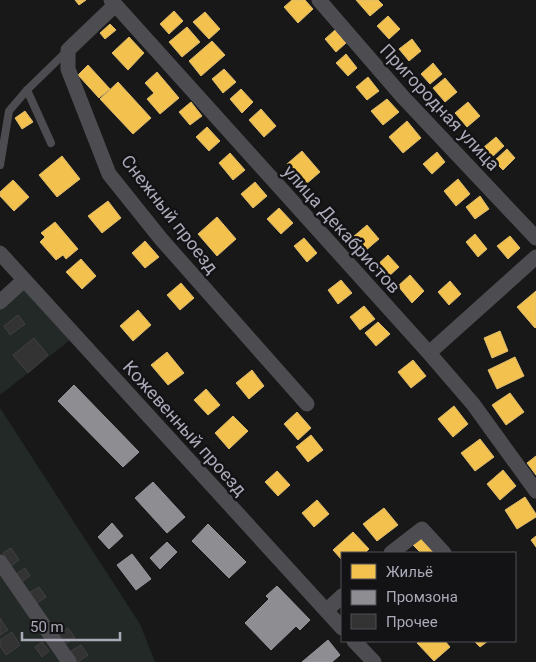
<svg xmlns="http://www.w3.org/2000/svg" width="536" height="662" font-family="Roboto,sans-serif">
<style>
.green{fill:#222926}
.homes{fill:#f2c14e;stroke:#dcba6e}
.industry{fill:#8d8d92;stroke:#96969e}
.building{fill:#333334;stroke:#414044}
.lines{fill:none;stroke-linecap:round;stroke-linejoin:round}
.service{stroke:#4c4c51;stroke-width:8}
.minor{stroke:#4c4c51;stroke-width:15}
.labels{text-anchor:middle;dominant-baseline:central;stroke-width:5;stroke-linejoin:round;paint-order:stroke}
.street-label{font-size:18px;fill:#aaaab9;stroke:#131214}
</style>
<rect width="100%" height="100%" fill="#181818"/>
<!-- green -->
<path class="green" d="M 21,287 L 70,340 L 0,395 L 0,307 Z
M 0,408 L 140,624 L 155,662 L 0,662 Z"/>
<!-- homes -->
<path class="homes" d="M 75,0 L 86,0 L 79,5 Z
M 292,0 L 305,0 L 313,9 L 298,23 L 284,7 Z
M 356,0 L 378,0 L 383,5 L 370,16 Z
M 174,11 L 183,21 L 169,34 L 160,24 Z
M 205,12 L 220,29 L 209,39 L 193,22 Z
M 388,16 L 400,29 L 389,39 L 377,26 Z
M 110,24 L 116,30 L 105,39 L 100,33 Z
M 187,27 L 200,42 L 182,57 L 169,42 Z
M 335,30 L 346,43 L 336,52 L 325,39 Z
M 129,37 L 144,53 L 128,70 L 112,53 Z
M 412,39 L 421,51 L 409,61 L 399,49 Z
M 212,41 L 225,55 L 201,76 L 189,61 Z
M 346,54 L 357,68 L 348,76 L 336,63 Z
M 433,63 L 442,74 L 430,84 L 421,74 Z
M 88,65 L 110,89 L 99,98 L 78,75 Z
M 224,69 L 236,82 L 223,93 L 212,79 Z
M 157,72 L 179,98 L 160,114 L 147,99 L 154,93 L 145,83 Z
M 368,77 L 379,91 L 367,100 L 356,87 Z
M 445,78 L 457,92 L 445,102 L 433,88 Z
M 118,82 L 151,118 L 133,134 L 100,99 Z
M 241,89 L 253,102 L 242,113 L 230,99 Z
M 387,99 L 399,112 L 383,125 L 371,111 Z
M 191,102 L 202,116 L 190,125 L 179,112 Z
M 468,102 L 480,116 L 467,127 L 455,113 Z
M 261,109 L 276,126 L 264,137 L 249,120 Z
M 25,111 L 33,122 L 22,129 L 15,118 Z
M 407,121 L 421,138 L 403,153 L 389,137 Z
M 207,127 L 220,141 L 209,151 L 196,137 Z
M 496,137 L 504,146 L 492,157 L 484,147 Z
M 507,149 L 515,158 L 503,170 L 494,161 Z
M 302,151 L 320,172 L 305,185 L 287,164 Z
M 437,152 L 445,162 L 432,174 L 423,164 Z
M 230,153 L 245,170 L 233,180 L 219,163 Z
M 62,156 L 80,179 L 57,197 L 39,175 Z
M 458,179 L 470,194 L 456,206 L 444,191 Z
M 13,180 L 29,197 L 14,211 L 0,196 L 0,192 Z
M 255,182 L 267,196 L 253,208 L 241,194 Z
M 480,196 L 489,209 L 475,219 L 466,207 Z
M 108,201 L 121,218 L 102,233 L 88,216 Z
M 279,208 L 293,223 L 281,234 L 267,219 Z
M 217,217 L 236,239 L 217,256 L 198,234 Z
M 55,222 L 78,249 L 66,259 L 63,255 L 56,260 L 40,242 L 45,237 L 41,233 Z
M 367,225 L 379,239 L 365,251 L 353,237 Z
M 475,234 L 487,249 L 478,257 L 466,242 Z
M 510,236 L 520,248 L 508,259 L 497,246 Z
M 304,238 L 317,253 L 307,262 L 294,246 Z
M 145,241 L 159,257 L 145,268 L 132,253 Z
M 388,255 L 399,267 L 388,277 L 377,265 Z
M 81,259 L 96,276 L 82,289 L 66,272 Z
M 410,275 L 424,291 L 412,303 L 398,286 Z
M 341,280 L 352,293 L 338,304 L 328,290 Z
M 450,281 L 461,294 L 449,305 L 438,292 Z
M 181,283 L 194,298 L 180,310 L 167,295 Z
M 536,291 L 536,327 L 535,328 L 517,307 Z
M 364,306 L 375,319 L 360,330 L 350,317 Z
M 138,310 L 151,325 L 133,341 L 120,326 Z
M 378,322 L 390,334 L 376,346 L 365,333 Z
M 500,331 L 508,351 L 492,358 L 484,338 Z
M 167,352 L 184,373 L 168,385 L 151,365 Z
M 515,357 L 524,376 L 497,389 L 488,370 Z
M 413,360 L 426,376 L 411,388 L 398,372 Z
M 252,370 L 264,386 L 249,399 L 236,383 Z
M 206,389 L 220,405 L 208,415 L 194,400 Z
M 510,393 L 524,412 L 506,425 L 492,405 Z
M 454,406 L 468,424 L 453,437 L 438,419 Z
M 297,412 L 311,428 L 298,440 L 284,424 Z
M 233,416 L 248,431 L 229,449 L 215,433 Z
M 311,435 L 323,450 L 308,462 L 296,447 Z
M 480,439 L 494,457 L 475,471 L 461,453 Z
M 536,456 L 536,475 L 527,463 Z
M 503,470 L 516,486 L 500,500 L 487,484 Z
M 277,471 L 290,485 L 278,496 L 265,482 Z
M 525,497 L 536,514 L 536,517 L 517,529 L 505,510 Z
M 317,500 L 329,514 L 314,527 L 302,513 Z
M 384,508 L 398,525 L 377,541 L 363,524 Z
M 353,532 L 369,549 L 365,553 L 342,553 L 342,560 L 333,550 Z
M 536,536 L 536,547 L 531,540 Z
M 420,538 L 435,553 L 421,553 L 413,545 Z
M 420,641 L 445,641 L 450,647 L 434,661 L 417,643 Z
M 474,641 L 488,641 L 480,647 Z"/>
<!-- industry -->
<path class="industry" d="M 74,385 L 139,452 L 123,467 L 58,401 Z
M 153,482 L 185,517 L 167,533 L 135,498 Z
M 112,523 L 123,536 L 109,549 L 98,537 Z
M 208,524 L 246,562 L 229,578 L 192,541 Z
M 167,542 L 177,552 L 160,569 L 150,558 Z
M 132,554 L 151,579 L 136,590 L 117,565 Z
M 277,586 L 310,620 L 300,630 L 296,626 L 271,650 L 245,623 L 269,599 L 266,596 Z
M 328,640 L 340,655 L 332,662 L 302,662 Z"/>
<!-- building -->
<path class="building" d="M 18,315 L 25,324 L 10,335 L 4,326 Z
M 34,338 L 48,355 L 28,373 L 13,355 Z
M 11,548 L 19,560 L 11,566 L 3,553 Z
M 25,568 L 30,576 L 21,582 L 16,574 Z
M 39,587 L 46,597 L 35,604 L 29,593 Z
M 0,618 L 8,630 L 0,635 Z
M 68,628 L 75,638 L 63,645 L 57,636 Z
M 12,632 L 20,645 L 6,655 L 0,646 L 0,640 Z
M 42,642 L 49,651 L 42,657 L 35,647 Z
M 81,645 L 88,655 L 78,662 L 71,651 Z"/>
<g class="lines">
<!-- service -->
<path class="service" d="M 27,90 L 51,143
M 0,165 L 9,111 L 27,90 L 67,51"/>
<!-- minor -->
<path class="minor" d="M 111,0 L 429,353 L 473,404 L 536,491
M 319,0 L 402,96 L 536,238
M 115,5 L 68,50 L 68,69 L 109,174 L 161,239 L 307,404
M 0,253 L 342,628
M 0,302 L 24,280
M 429,353 L 536,257
M 391,553 L 422,529 L 444,553
M 0,562 L 69,662
M 327,610 L 342,596
M 354,641 L 374,662"/>
</g>
<g class="labels">
<!-- street labels -->
<g class="street-label">
<text transform="translate(440 107) rotate(47)">Пригородная улица</text>
<text transform="translate(170 214) rotate(52)">Снежный проезд</text>
<text transform="translate(342 229) rotate(48)">улица Декабристов</text>
<text transform="translate(185 428) rotate(48)">Кожевенный проезд</text>
</g>
</g>
<!-- legend -->
<rect x="341" y="552" width="175" height="90" fill="#131214" stroke="#4f4f56"/>
<rect x="351" y="564" width="25" height="15" fill="#f2c14e" stroke="#4f4f56"/>
<text x="386" y="577" font-size="15" fill="#aaaab9">Жильё</text>
<rect x="351" y="590" width="25" height="15" fill="#8d8d92" stroke="#4f4f56"/>
<text x="386" y="602" font-size="15" fill="#aaaab9">Промзона</text>
<rect x="351" y="614" width="25" height="15" fill="#333334" stroke="#4f4f56"/>
<text x="386" y="627" font-size="15" fill="#aaaab9">Прочее</text>
<!-- scale -->
<path d="M22 632v8h98v-8" fill="none" stroke="#aaaab9" stroke-width="2.5"/>
<text x="30" y="632" font-size="15" fill="#aaaab9" stroke="#131214" stroke-width="4" paint-order="stroke">50 m</text>
</svg>
